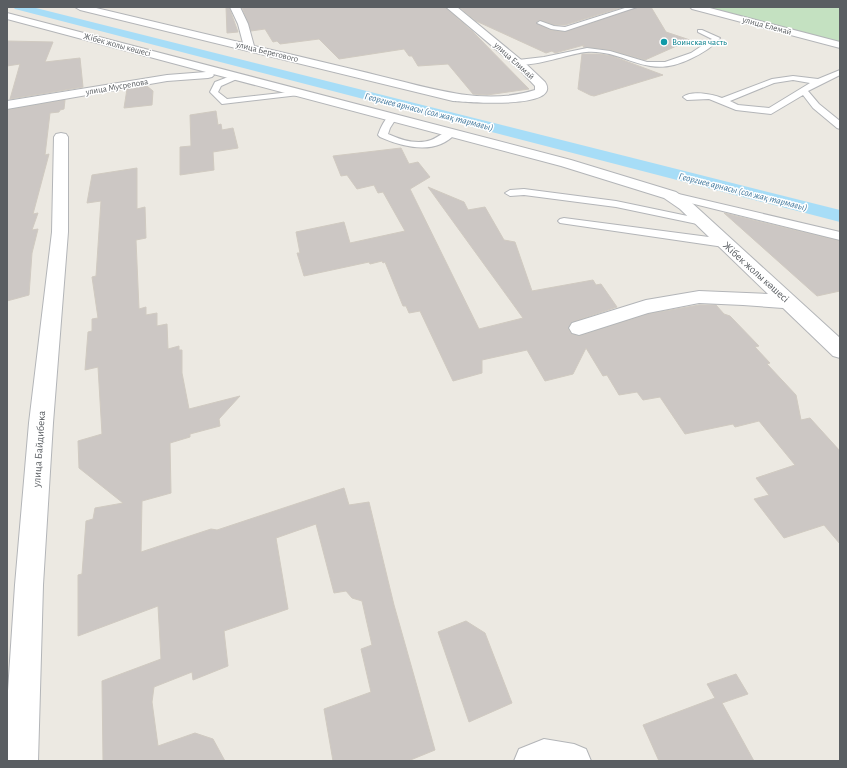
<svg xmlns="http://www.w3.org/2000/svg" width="847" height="768" font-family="'Alegreya Sans',sans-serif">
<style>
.green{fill:#c4e1c1}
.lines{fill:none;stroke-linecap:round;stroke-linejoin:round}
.canal{fill:#a7ddf7;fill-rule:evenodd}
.building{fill:#ccc7c4;stroke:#d0cac1}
.service-casing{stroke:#b3b5b8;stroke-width:2}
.minor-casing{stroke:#b3b5b8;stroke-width:2}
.tertiary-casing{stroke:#b3b5b8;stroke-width:2}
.service{fill:#fff;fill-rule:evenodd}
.minor{fill:#fff;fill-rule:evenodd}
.tertiary{fill:#fff;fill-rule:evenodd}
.culture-dot{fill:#0f9aa8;stroke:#fff;stroke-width:1.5}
.labels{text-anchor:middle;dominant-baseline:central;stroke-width:3;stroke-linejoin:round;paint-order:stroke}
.far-street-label{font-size:9px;fill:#5a5e62;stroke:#fff}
.far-culture-label{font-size:9px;fill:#0d838f;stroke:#fff;text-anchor:start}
.far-water-label{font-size:10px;font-style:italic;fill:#447a9e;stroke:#fff}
.street-label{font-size:11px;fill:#5a5e62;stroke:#fff}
</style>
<rect width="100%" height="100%" fill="#ece9e2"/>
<!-- green -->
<path class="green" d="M 708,7 L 840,7 L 840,42 Z"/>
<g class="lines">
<!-- canal -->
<path class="canal" d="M 13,7 L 32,7 L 840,210 L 840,222 L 15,9 Z"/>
</g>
<!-- building -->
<path class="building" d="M 226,7 L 229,7 L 238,32 L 227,33 Z
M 242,7 L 445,7 L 473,32 L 529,89 L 487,95 L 473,94 L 448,64 L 418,66 L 412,56 L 409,56 L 404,49 L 339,59 L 319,39 L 280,44 L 277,41 L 273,42 L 265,29 L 251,31 Z
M 459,7 L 623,7 L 565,25 L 554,25 L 540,20 L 536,23 L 550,30 L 565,32 L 638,7 L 651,7 L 666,32 L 690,40 L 645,60 L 610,50 L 583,47 L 584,45 L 555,53 L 552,51 L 546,53 L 476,21 Z
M 7,41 L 53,42 L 45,62 L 80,58 L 83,87 L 10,99 L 20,64 L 7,66 Z
M 582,54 L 600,54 L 612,56 L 663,75 L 594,96 L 590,95 L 578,89 Z
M 147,86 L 153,91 L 152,105 L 124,108 L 127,89 Z
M 65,100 L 64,109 L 60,110 L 59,112 L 50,113 L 45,155 L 49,154 L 33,214 L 38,213 L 32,230 L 38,229 L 32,253 L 29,295 L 7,301 L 7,110 Z
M 216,111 L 218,125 L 221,124 L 222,130 L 233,128 L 238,148 L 213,152 L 214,170 L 180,175 L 180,147 L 191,146 L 190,115 Z
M 401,148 L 409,164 L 418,162 L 430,177 L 410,189 L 479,329 L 523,318 L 428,187 L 464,202 L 468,210 L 485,207 L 504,240 L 515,242 L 532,291 L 593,280 L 596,285 L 601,284 L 617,307 L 572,322 L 568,329 L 572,334 L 579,336 L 648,314 L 699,305 L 716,305 L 724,314 L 730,316 L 759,346 L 755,347 L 770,363 L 767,364 L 796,395 L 801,420 L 810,418 L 840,451 L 840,544 L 824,525 L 784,538 L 754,499 L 769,495 L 756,478 L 795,465 L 759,421 L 735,427 L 733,424 L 685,434 L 660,397 L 643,400 L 637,392 L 619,395 L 607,375 L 603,376 L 586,348 L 573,374 L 545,381 L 527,350 L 482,360 L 482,373 L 453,381 L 420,311 L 409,313 L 406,306 L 403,306 L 385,262 L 383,263 L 382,261 L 370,264 L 369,262 L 304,276 L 297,253 L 300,253 L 296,232 L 344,222 L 350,243 L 405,231 L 383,192 L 378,193 L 374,185 L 357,189 L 347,175 L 341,176 L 333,156 Z
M 137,168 L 137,209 L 145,207 L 146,238 L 136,240 L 139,309 L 146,307 L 146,315 L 157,313 L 157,326 L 167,324 L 168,349 L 179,346 L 179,350 L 182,350 L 182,373 L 189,409 L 240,396 L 219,419 L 220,426 L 190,434 L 190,437 L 170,443 L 171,493 L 142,501 L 141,552 L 211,529 L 217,530 L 344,488 L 349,505 L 369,502 L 394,605 L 435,750 L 408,761 L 333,761 L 324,709 L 371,692 L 361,649 L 372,645 L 362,601 L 352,598 L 346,591 L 334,593 L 316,524 L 276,538 L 288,609 L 224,631 L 228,666 L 193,680 L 192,672 L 154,687 L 152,702 L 158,746 L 195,733 L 213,739 L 225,761 L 103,761 L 102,681 L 161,659 L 158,606 L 78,636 L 78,575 L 82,574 L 86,521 L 93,519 L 95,508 L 123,503 L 79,468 L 78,441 L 102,434 L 98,367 L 85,370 L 88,332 L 92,331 L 92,319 L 98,318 L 92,277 L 96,276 L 101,201 L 87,203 L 92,175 Z
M 724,213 L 840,241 L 840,291 L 817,296 Z
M 466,621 L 485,633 L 512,703 L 469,722 L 438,632 Z
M 736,674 L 748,694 L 722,703 L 754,761 L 659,761 L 643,725 L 715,698 L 707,684 Z"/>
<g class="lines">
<defs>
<path id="service" d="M 628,7 L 637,7 L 565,31 L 551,29 L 537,23 L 540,21 L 554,26 L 565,27 Z
M 698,30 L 702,30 L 720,38 C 713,47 701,54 690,59 C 645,81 626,49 586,52 C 571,53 524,71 514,62 L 518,60 L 544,57 L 587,48 L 610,51 L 647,62 L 665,62 L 691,53 L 712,39 L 698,32 Z
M 840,70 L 840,75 L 808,91 L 819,104 L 840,121 L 840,129 L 837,128 L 813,108 L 803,95 L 771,114 L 736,110 L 709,99 L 687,100 L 683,97 C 691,90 713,94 722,98 L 772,79 L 793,76 L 818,79 ZM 793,80 L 810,83 L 769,108 L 738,105 L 730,101 L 774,83 Z
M 236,74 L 240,76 L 239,78 L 221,86 L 218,92 L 227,99 L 299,91 L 303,93 L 299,95 L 222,104 L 210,92 L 215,82 Z
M 393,114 L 397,117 L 390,128 L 388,134 C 401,140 417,145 431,140 C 439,137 446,129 454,131 L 456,133 C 436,156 403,147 380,137 L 378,135 C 381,127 385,117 393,114 Z
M 524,189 L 616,201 L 702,219 L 708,222 L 702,225 L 616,207 L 524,195 L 510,196 L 505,193 L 510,190 Z
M 670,192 L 840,232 L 840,240 L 666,197 L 665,195 Z
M 564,218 L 724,239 L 728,240 L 730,243 L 728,246 L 724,247 L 560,223 L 558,221 L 560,219 Z"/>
<path id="minor" d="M 75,7 L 92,7 L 243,43 L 238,24 L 230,7 L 240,7 L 248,24 L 254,46 C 295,55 335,65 376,75 C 428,87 482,107 535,90 L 535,86 L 517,67 L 446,7 L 457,7 L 525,63 L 545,82 C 563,110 465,102 453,101 L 80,10 Z
M 7,13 L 571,160 L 676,192 L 692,203 L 840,338 L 840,358 L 833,356 L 783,308 L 743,305 L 699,303 L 648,313 L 579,335 L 572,333 L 569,328 L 572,323 L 646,300 L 699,291 L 768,294 L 680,209 L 664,198 L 561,166 L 213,74 L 214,75 L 212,77 L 208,78 L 167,81 L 7,109 L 7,101 L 167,75 L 206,72 L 7,19 Z
M 61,133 L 66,134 L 68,137 L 68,232 L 53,423 L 43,585 L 38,761 L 7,761 L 7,706 L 15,585 L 29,423 L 52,232 L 54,137 L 56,134 Z
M 544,739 L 574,744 L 586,749 L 591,761 L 514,761 L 519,749 Z"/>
<path id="tertiary" d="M 690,7 L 706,7 L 840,42 L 840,48 L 692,9 Z"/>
</defs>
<!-- service casing -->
<use href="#service" class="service-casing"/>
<!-- minor casing -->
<use href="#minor" class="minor-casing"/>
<!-- tertiary casing -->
<use href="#tertiary" class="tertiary-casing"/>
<!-- service -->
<use href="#service" class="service"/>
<!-- minor -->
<use href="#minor" class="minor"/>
<!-- tertiary -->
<use href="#tertiary" class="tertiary"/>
</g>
<!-- markers -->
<circle class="culture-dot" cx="664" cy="42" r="4"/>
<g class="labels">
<!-- far-street labels -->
<g class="far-street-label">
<text transform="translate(767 26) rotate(15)">улица Елемай</text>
<text transform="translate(117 45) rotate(15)">Жібек жолы көшесі</text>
<text transform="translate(267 52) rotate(14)">улица Берегового</text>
<text transform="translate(514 61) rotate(42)">улица Елимай</text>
<text transform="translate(117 87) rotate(-10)">улица Мусрепова</text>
</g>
<!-- far-culture labels -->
<g class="far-culture-label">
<text x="672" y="42">Воинская часть</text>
</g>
<!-- far-water labels -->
<g class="far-water-label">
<text transform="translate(429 112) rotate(14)">Георгиев арнасы (сол жақ тармағы)</text>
<text transform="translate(743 192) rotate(14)">Георгиев арнасы (сол жақ тармағы)</text>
</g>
<!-- street labels -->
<g class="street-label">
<text transform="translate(756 272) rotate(42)">Жібек жолы көшесі</text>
<text transform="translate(39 449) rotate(-86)">улица Байдибека</text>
</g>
</g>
<!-- border -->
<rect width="847" height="768" fill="none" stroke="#5a5e62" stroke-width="16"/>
</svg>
